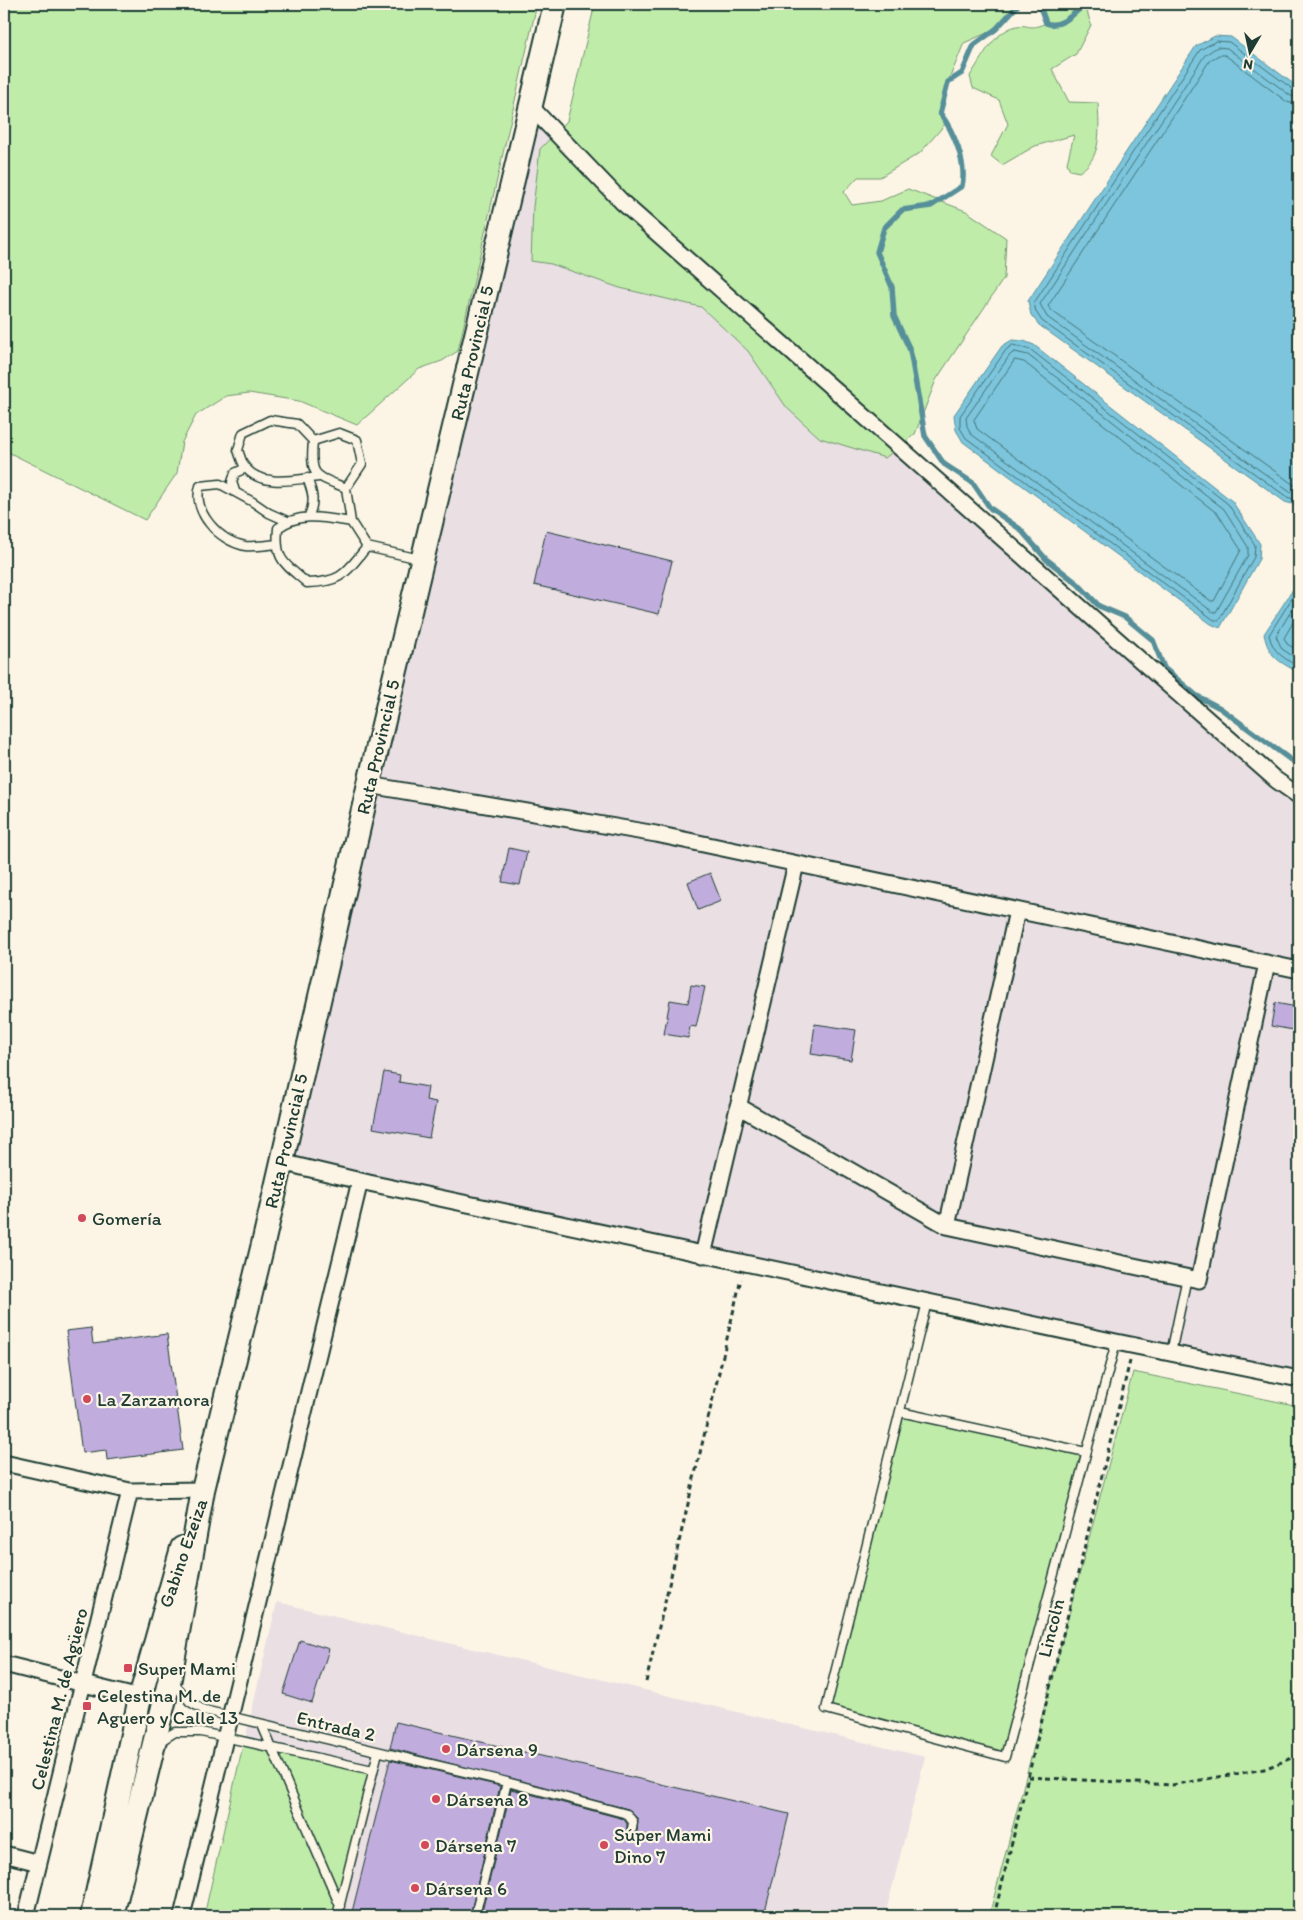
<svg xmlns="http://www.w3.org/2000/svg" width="1303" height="1920" font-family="Itim,sans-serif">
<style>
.built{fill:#eadfe3}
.green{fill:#c0ecaa;stroke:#70946f}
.water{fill:#7cc5dc;stroke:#578f99}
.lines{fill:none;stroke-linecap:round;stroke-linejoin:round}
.shore{stroke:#447377;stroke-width:1}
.stream{stroke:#578f99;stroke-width:5.5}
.building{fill:#c0addd;stroke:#1f3d34}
.lane-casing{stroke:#1f3d34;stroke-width:11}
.street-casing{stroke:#1f3d34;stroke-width:19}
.secondary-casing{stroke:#1f3d34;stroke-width:26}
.path{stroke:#1f3d34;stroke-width:3;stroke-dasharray:5 4;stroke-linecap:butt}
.lane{stroke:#fcf5e5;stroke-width:8}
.street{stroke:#fcf5e5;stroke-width:15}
.secondary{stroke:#fcf5e5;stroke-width:22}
.poi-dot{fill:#d1495b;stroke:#fcf5e5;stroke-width:2}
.labels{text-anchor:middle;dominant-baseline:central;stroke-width:4.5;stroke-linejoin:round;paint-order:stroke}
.street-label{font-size:19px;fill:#1f3d34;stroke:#fcf5e5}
.poi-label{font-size:19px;fill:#1f3d34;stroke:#fcf5e5;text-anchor:start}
</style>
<rect width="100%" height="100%" fill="#fcf5e5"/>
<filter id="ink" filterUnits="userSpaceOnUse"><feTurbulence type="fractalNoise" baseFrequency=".02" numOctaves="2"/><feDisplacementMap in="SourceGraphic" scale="10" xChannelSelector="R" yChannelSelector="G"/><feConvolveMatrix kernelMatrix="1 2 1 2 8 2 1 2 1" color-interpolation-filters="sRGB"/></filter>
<g filter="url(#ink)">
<!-- built -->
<path class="built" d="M 531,107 L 1299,797 L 1299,1377 L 281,1162 Z
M 277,1602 L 925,1757 L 885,1916 L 204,1916 Z"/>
<!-- green -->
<path class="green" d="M 4,4 L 537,4 L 458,351 L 442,361 L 419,369 L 357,425 L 299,401 L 249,393 L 226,396 L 196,415 L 182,442 L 177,473 L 145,520 L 4,450 Z
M 595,4 L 1019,4 L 996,29 L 964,43 L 948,82 L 941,113 L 947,122 L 920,153 L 880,177 L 858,177 L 844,192 L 852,205 L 881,201 L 908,189 L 966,211 L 1006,238 L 1004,278 L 936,380 L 915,434 L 885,458 L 820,438 L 787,408 L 748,351 L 701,307 L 620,288 L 551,264 L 531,261 L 533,207 L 540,149 L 567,121 Z
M 1039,4 L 1085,4 L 1091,25 L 1076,54 L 1052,69 L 1069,102 L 1098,103 C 1099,128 1103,158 1079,172 L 1070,170 L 1067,163 L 1074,135 L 1035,146 L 1002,165 L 991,156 L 1008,124 L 999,100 L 973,88 L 970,76 C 982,58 994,31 1017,26 C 1030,24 1028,31 1046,23 Z
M 1133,1372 L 1299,1406 L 1299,1916 L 989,1916 Z
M 900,1412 L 1086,1452 L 1005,1757 L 826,1709 Z
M 244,1741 L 373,1770 L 337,1916 L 204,1916 Z"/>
<!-- water -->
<path class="water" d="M 1215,36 L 1231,37 L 1299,88 L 1299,506 L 1285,502 L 1039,325 L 1031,315 L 1028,301 L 1196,46 Z
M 1012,340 L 1024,341 L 1034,345 L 1232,501 L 1260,544 L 1259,559 L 1220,628 L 1211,624 L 963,442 L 956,430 L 954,415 L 1002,346 Z
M 1299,580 L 1299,673 C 1279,661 1269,658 1264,634 Z"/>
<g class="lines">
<!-- shore -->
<path class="shore" d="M 1299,91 L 1294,90 L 1229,42 L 1216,41 L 1200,50 L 1034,303 L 1036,312 L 1042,321 L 1287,497 L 1299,501
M 1299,98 L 1291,96 L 1227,48 L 1217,47 L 1205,55 L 1040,304 L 1047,317 L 1290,492 L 1299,495
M 1299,105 L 1287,102 L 1225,55 L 1219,55 L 1210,60 L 1048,306 L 1052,311 L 1294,485 L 1299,487
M 1013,345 L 1031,350 L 1228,504 L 1255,545 L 1254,557 L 1219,620 L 1214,620 L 966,438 L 960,428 L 960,416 L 1006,350 Z
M 1015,352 L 1028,355 L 1224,509 L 1248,547 L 1248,555 L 1216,612 L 1213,612 L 971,434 L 967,426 L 966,418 L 1010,355 Z
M 1015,360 L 1024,362 L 1218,514 L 1241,550 L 1214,601 L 1211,601 L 977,429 L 974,420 Z
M 1299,587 L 1269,635 C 1273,653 1284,658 1299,667
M 1299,598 L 1276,636 L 1282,649 L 1299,660
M 1299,612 L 1284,638 L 1287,644 L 1299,651"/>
<!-- stream -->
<path class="stream" d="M 1019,4 L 996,29 L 974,45 L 962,73 L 948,82 L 940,113 C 954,132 967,163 962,186 L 931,206 L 902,210 L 884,228 L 877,252 L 892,287 L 894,316 L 910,350 L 925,436 L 944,464 L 973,483 L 990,508 L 1020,529 L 1046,559 L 1078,584 L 1099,606 L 1125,617 L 1153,640 L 1164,668 L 1197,696 L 1220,708 L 1299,766
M 1039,4 L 1046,23 C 1061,29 1074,13 1085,4"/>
</g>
<!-- building -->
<path class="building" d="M 546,531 L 672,561 L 659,614 L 534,585 Z
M 509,848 L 527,852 L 520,885 L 502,882 Z
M 710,873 L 721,901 L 698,910 L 688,882 Z
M 691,985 L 705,987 L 696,1027 L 690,1026 L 688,1038 L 664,1034 L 670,1000 L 688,1003 Z
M 1275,1003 L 1297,1007 L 1293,1030 L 1271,1026 Z
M 815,1024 L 856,1030 L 851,1060 L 811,1054 Z
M 384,1072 L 400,1075 L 399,1082 L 428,1087 L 426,1100 L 436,1102 L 429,1138 L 373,1128 Z
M 91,1328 L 93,1344 L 167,1334 L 183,1450 L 107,1460 L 106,1450 L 82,1453 L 66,1331 Z
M 300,1640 L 329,1649 L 312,1703 L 283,1694 Z
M 396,1722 L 789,1814 L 764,1916 L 481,1916 L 511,1789 L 624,1819 L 627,1824 L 627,1832 L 631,1834 L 637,1832 L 638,1819 L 628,1809 L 390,1748 Z
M 390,1760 L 500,1786 L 470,1916 L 446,1910 L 445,1916 L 351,1916 Z"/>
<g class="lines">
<defs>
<path id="lane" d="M 313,441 L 297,424 L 270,420 L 243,433 L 238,450 C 240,455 242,464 246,468 C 262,488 297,479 319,477
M 307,478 C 313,493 315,501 309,516
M 346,488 C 314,475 310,477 313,441 L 339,433 L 357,440 L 362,464 L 346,488 L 351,522 L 367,547 L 420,559
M 235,491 L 232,482 L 235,473 L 246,468
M 351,522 C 326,518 300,511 278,528 C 275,561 284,563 307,583 C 343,582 345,573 367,547
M 277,544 C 267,545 254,547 245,546 C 219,541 192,512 200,486 L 220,484 L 253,502 L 269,513 L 287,521
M 927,1302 L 826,1709 L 1005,1757 L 1116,1342
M 1171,1353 L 1187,1277
M 900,1412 L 1086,1452
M 173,1682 L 190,1702 L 204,1710 L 507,1782 L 627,1814 L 633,1822 L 632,1829
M 262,1725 L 340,1906
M 159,1742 L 175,1732 L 201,1732 L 373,1770
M 337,1916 L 378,1752
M 475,1916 L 507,1782"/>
<path id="street" d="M 531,107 L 623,203 L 1276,780 L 1299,796
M 369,785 L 656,834 L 1299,970
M 738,1106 L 947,1226 L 1199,1280 L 1267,963
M 281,1162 L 369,1183 L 1116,1342 L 1299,1379
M 947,1226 L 1017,911
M 703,1255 L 796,864
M 4,1463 L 130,1491 L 203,1490
M 4,1664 L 140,1698
M 4,1854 L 39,1863
M 26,1916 L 130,1491
M 182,1916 L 360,1181"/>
<path id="secondary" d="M 92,1916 L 140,1698 L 182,1548
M 112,1916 L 170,1678 L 203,1490 L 263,1244 L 371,775 L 555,4"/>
</defs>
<!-- lane casing -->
<use href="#lane" class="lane-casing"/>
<!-- street casing -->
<use href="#street" class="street-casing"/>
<!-- secondary casing -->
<use href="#secondary" class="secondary-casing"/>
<!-- path -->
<path class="path" d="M 646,1682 L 741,1279
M 1028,1777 L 1172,1785 L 1264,1769 L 1299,1755
M 994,1916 L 1130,1361"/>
<!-- lane -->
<use href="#lane" class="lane"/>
<!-- street -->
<use href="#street" class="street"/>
<!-- secondary -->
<use href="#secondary" class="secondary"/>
</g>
</g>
<!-- markers -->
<g class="poi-dot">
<circle cx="82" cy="1218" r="5"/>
<circle cx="87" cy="1399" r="5"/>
<rect x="123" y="1663" width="10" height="10" rx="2.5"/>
<rect x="82" y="1701" width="10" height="10" rx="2.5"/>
<circle cx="446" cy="1749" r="5"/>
<circle cx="436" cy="1799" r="5"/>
<circle cx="425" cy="1845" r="5"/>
<circle cx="604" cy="1845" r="5"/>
<circle cx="415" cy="1888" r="5"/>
</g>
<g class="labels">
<!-- street labels -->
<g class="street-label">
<text transform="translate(472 353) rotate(-77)">Ruta Provincial 5</text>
<text transform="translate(378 747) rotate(-77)">Ruta Provincial 5</text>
<text transform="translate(286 1141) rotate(-77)">Ruta Provincial 5</text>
<text transform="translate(183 1553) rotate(-71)">Gabino Ezeiza</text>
<text transform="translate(1051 1628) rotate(-76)">Lincoln</text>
<text transform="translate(59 1699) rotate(-76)">Celestina M. de Agüero</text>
<text transform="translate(336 1726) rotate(13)">Entrada 2</text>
</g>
<!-- poi labels -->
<g class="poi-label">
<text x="92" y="1218">Gomería</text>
<text x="97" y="1399">La Zarzamora</text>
<text x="138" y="1668">Super Mami</text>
<text x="97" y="1695">Celestina M. de<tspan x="97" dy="22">Aguero y Calle 13</tspan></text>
<text x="456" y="1749">Dársena 9</text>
<text x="446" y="1799">Dársena 8</text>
<text x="614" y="1834">Súper Mami<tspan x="614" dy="22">Dino 7</tspan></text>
<text x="435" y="1845">Dársena 7</text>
<text x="425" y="1888">Dársena 6</text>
</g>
</g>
<!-- margin -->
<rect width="1303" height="1920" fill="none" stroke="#fcf5e5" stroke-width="20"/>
<rect x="10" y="10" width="1283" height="1900" fill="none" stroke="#1f3d34" stroke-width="2" filter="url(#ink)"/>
<!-- north arrow -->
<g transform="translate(1250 52) rotate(189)" stroke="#fcf5e5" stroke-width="4" paint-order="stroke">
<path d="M0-4L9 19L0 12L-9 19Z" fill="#1f3d34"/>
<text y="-8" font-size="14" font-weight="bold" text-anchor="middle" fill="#1f3d34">N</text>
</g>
</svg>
